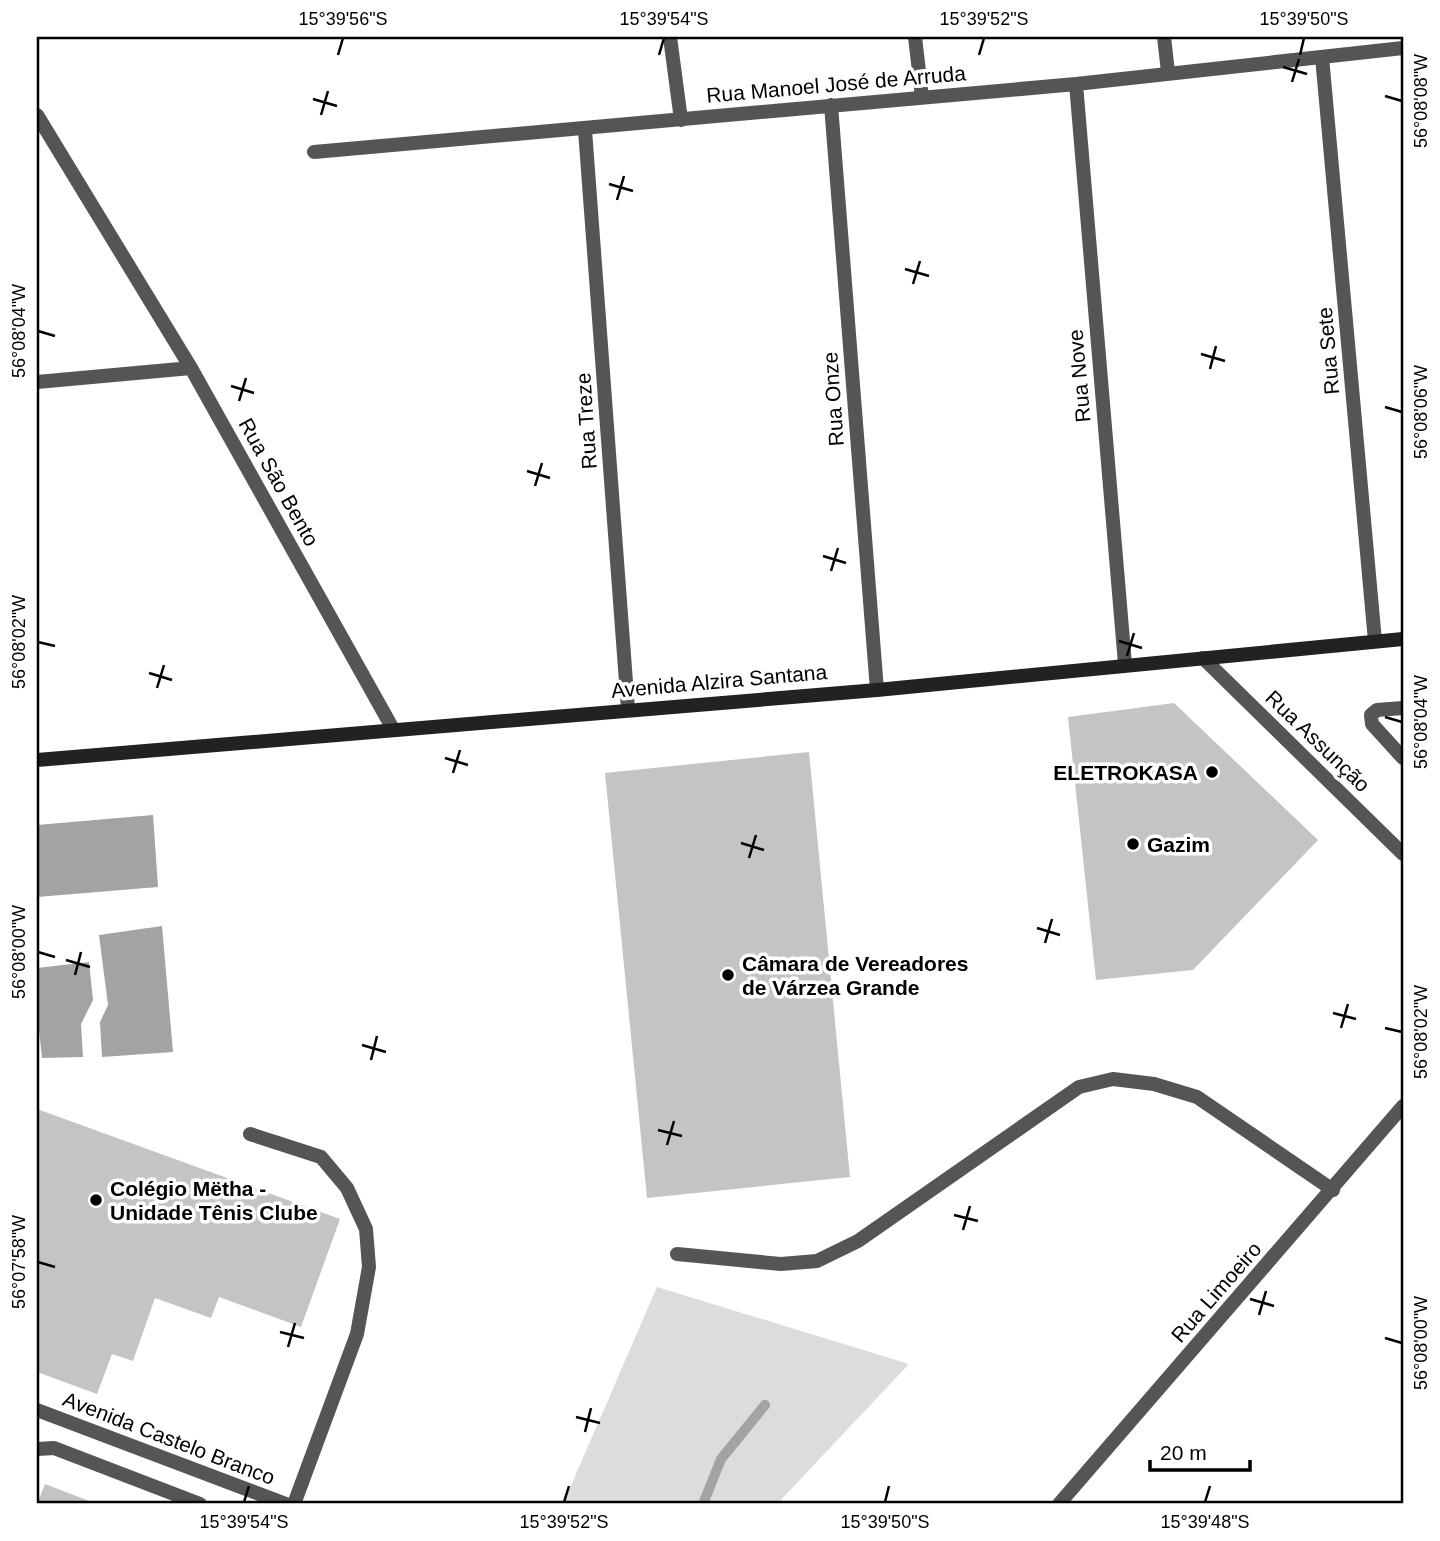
<svg xmlns="http://www.w3.org/2000/svg" width="1440" height="1541" font-family="Arial,sans-serif">
<style>
.green{fill:#dcdcdc}
.water{fill:#a3a3a3}
.lines{fill:none;stroke-linecap:round;stroke-linejoin:round}
.stream{stroke:#a3a3a3;stroke-width:10}
.building{fill:#c4c4c4}
.service{stroke:#555;stroke-width:14}
.minor{stroke:#555;stroke-width:14}
.tertiary{stroke:#555;stroke-width:14}
.secondary{stroke:#222;stroke-width:14}
.ticks{fill:none;stroke:#000;stroke-width:2.5}
.poi-dot{fill:#000;stroke:#fff;stroke-width:2.5}
.labels{text-anchor:middle;dominant-baseline:central;stroke-width:7;stroke-linejoin:round;paint-order:stroke}
.street-label{font-size:21px;fill:#000;stroke:#fff}
.poi-label{font-size:21px;font-weight:bold;fill:#000;stroke:#fff;text-anchor:start}
.neatline{fill:none;stroke:#000;stroke-width:2.5}
.ticks-label{font-size:18px;text-anchor:middle;fill:#000}
</style>
<rect width="100%" height="100%" fill="#fff"/>
<!-- green -->
<path class="green" d="M 657,1287 L 909,1364 L 777,1504 L 563,1504 Z"/>
<!-- water -->
<path class="water" d="M 153,815 L 158,887 L 37,897 L 37,825 Z
M 162,926 L 173,1052 L 102,1057 L 100,1022 L 108,1005 L 99,935 Z
M 89,962 L 93,1000 L 81,1024 L 83,1057 L 42,1058 L 37,1012 L 37,968 Z"/>
<g class="lines">
<!-- stream -->
<path class="stream" d="M 703,1504 L 721,1459 L 765,1405"/>
</g>
<!-- building -->
<path class="building" d="M 1174,703 L 1318,840 L 1193,970 L 1096,980 L 1068,717 Z
M 809,752 L 850,1177 L 647,1198 L 605,773 Z
M 37,1109 L 340,1219 L 301,1327 L 219,1297 L 211,1318 L 155,1298 L 133,1361 L 112,1354 L 97,1394 L 37,1372 Z
M 45,1484 L 97,1504 L 37,1504 Z"/>
<g class="lines">
<!-- service -->
<path class="service" d="M 1403,708 L 1377,710 L 1371,715 L 1372,724 L 1403,758
M 250,1134 L 321,1157 L 347,1188 L 366,1229 L 369,1267 L 357,1334 L 294,1504
M 677,1254 L 781,1264 L 817,1261 L 858,1241 L 1079,1087 L 1113,1079 L 1154,1084 L 1197,1097 L 1333,1190
M 37,1449 L 54,1448 L 200,1504"/>
<!-- minor -->
<path class="minor" d="M 670,37 L 681,120
M 915,37 L 922,97
M 1164,37 L 1168,72
M 1322,57 L 1375,641
M 1076,84 L 1125,664
M 831,105 L 877,690
M 37,115 L 191,368 L 393,729
M 585,130 L 628,709
M 314,152 L 1076,84 L 1403,48
M 37,382 L 191,368
M 1203,658 L 1403,854
M 1059,1504 L 1403,1106"/>
<!-- tertiary -->
<path class="tertiary" d="M 37,1410 L 286,1504"/>
<!-- secondary -->
<path class="secondary" d="M 37,760 L 877,690 L 1403,639"/>
</g>
<!-- ticks -->
<path class="ticks" d="M 338,55 L 343,38M 659,55 L 664,38M 979,55 L 984,38M 1300,55 L 1304,38M 1283,67 L 1307,74M 1292,82 L 1299,59M 1385,96 L 1402,101M 313,99 L 337,106M 321,115 L 328,91M 609,184 L 633,191M 617,200 L 624,176M 905,269 L 929,276M 913,284 L 920,261M 38,331 L 55,336M 1201,354 L 1225,361M 1210,369 L 1216,346M 231,386 L 254,393M 239,401 L 246,378M 1385,407 L 1402,412M 527,471 L 550,478M 535,486 L 542,463M 823,556 L 846,563M 831,571 L 838,548M 1119,641 L 1142,648M 38,642 L 55,646M 1127,656 L 1134,633M 149,673 L 172,680M 157,688 L 164,665M 1385,717 L 1402,722M 445,758 L 468,765M 453,773 L 460,750M 741,843 L 764,850M 749,858 L 756,835M 1037,928 L 1060,935M 1045,943 L 1052,919M 38,952 L 55,957M 66,960 L 90,967M 75,975 L 81,952M 1333,1013 L 1356,1019M 1341,1028 L 1348,1004M 1385,1028 L 1402,1032M 362,1045 L 386,1052M 371,1060 L 377,1036M 658,1130 L 682,1136M 667,1145 L 674,1121M 954,1215 L 978,1221M 963,1230 L 970,1206M 38,1262 L 55,1267M 1250,1299 L 1274,1306M 1259,1315 L 1266,1291M 280,1332 L 304,1338M 1385,1338 L 1402,1343M 288,1347 L 295,1323M 576,1417 L 600,1423M 585,1432 L 591,1408M 244,1502 L 249,1486M 564,1502 L 569,1486M 885,1502 L 889,1486M 1205,1502 L 1210,1486"/>
<!-- markers -->
<g class="poi-dot">
<circle cx="1212" cy="772" r="7"/>
<circle cx="1133" cy="844" r="7"/>
<circle cx="728" cy="975" r="7"/>
<circle cx="96" cy="1200" r="7"/>
</g>
<g class="labels">
<!-- street labels -->
<g class="street-label">
<text transform="translate(836 84) rotate(-5)">Rua Manoel José de Arruda</text>
<text transform="translate(1328 351) rotate(-95)">Rua Sete</text>
<text transform="translate(1079 376) rotate(-95)">Rua Nove</text>
<text transform="translate(833 399) rotate(-94)">Rua Onze</text>
<text transform="translate(586 421) rotate(-94)">Rua Treze</text>
<text transform="translate(279 482) rotate(61)">Rua São Bento</text>
<text transform="translate(719 681) rotate(-5)">Avenida Alzira Santana</text>
<text transform="translate(1318 741) rotate(44)">Rua Assunção</text>
<text transform="translate(1216 1292) rotate(-49)">Rua Limoeiro</text>
<text transform="translate(169 1438) rotate(21)">Avenida Castelo Branco</text>
</g>
<!-- poi labels -->
<g class="poi-label">
<text x="1198" y="772" text-anchor="end">ELETROKASA</text>
<text x="1147" y="844">Gazim</text>
<text x="742" y="963">Câmara de Vereadores<tspan x="742" dy="24">de Várzea Grande</tspan></text>
<text x="110" y="1188">Colégio Mëtha -<tspan x="110" dy="24">Unidade Tênis Clube</tspan></text>
</g>
</g>
<!-- border -->
<rect width="1440" height="1541" fill="none" stroke="#ffffff" stroke-width="77"/>
<!-- scale -->
<path d="M1150 1460v10h100v-10" fill="none" stroke="#000000" stroke-width="3.5"/>
<text x="1160" y="1460" font-size="21" fill="#000000" stroke="#ffffff" stroke-width="5" paint-order="stroke">20 m</text>
<rect x="38" y="38" width="1364" height="1464" class="neatline"/>
<g class="ticks-label">
<text x="343" y="25">15°39'56"S</text>
<text x="664" y="25">15°39'54"S</text>
<text x="984" y="25">15°39'52"S</text>
<text x="1304" y="25">15°39'50"S</text>
<text transform="translate(1421 101) rotate(-90)" y="6">56°08'08"W</text>
<text transform="translate(19 331) rotate(-90)" y="6">56°08'04"W</text>
<text transform="translate(1421 412) rotate(-90)" y="6">56°08'06"W</text>
<text transform="translate(19 642) rotate(-90)" y="6">56°08'02"W</text>
<text transform="translate(1421 722) rotate(-90)" y="6">56°08'04"W</text>
<text transform="translate(19 952) rotate(-90)" y="6">56°08'00"W</text>
<text transform="translate(1421 1032) rotate(-90)" y="6">56°08'02"W</text>
<text transform="translate(19 1262) rotate(-90)" y="6">56°07'58"W</text>
<text transform="translate(1421 1343) rotate(-90)" y="6">56°08'00"W</text>
<text x="244" y="1528">15°39'54"S</text>
<text x="564" y="1528">15°39'52"S</text>
<text x="885" y="1528">15°39'50"S</text>
<text x="1205" y="1528">15°39'48"S</text>
</g>
</svg>
